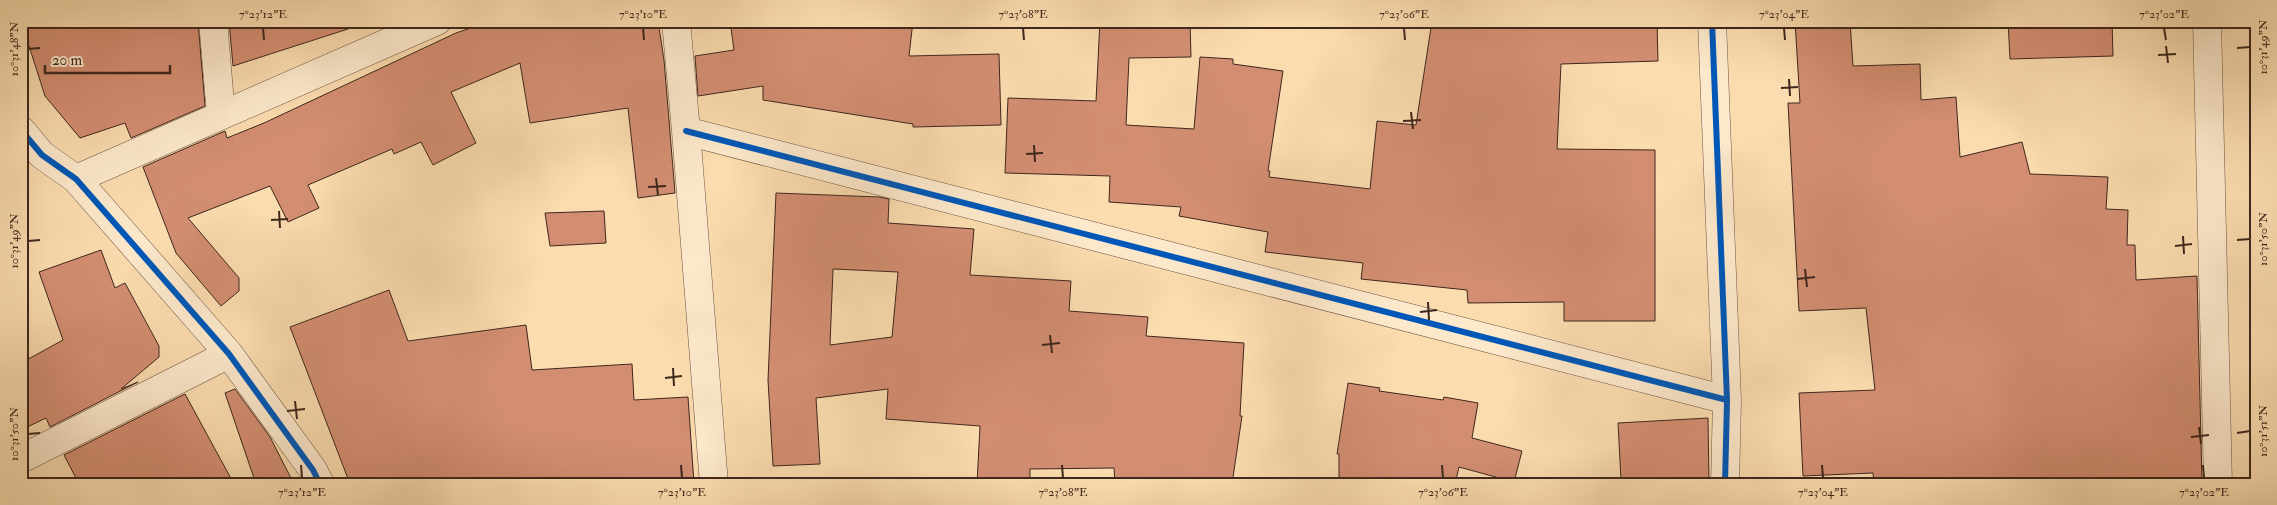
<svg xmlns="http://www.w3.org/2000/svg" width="2277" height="505" font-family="'IM FELL Double Pica',serif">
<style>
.building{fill:#d38e72;stroke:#3e271d;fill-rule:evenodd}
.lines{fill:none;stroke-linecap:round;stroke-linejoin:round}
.minor-casing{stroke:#6d5442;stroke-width:29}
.minor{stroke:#fce8cb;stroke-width:28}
.cycleway-casing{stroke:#fce8cb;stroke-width:9}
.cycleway{stroke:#0057b8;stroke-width:6}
.ticks{fill:none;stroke:#3e271d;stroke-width:2}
.neatline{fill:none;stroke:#3e271d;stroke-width:2}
.ticks-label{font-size:12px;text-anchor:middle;fill:#3e271d}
</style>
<rect width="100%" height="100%" fill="#fbdcaf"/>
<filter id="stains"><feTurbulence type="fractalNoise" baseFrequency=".004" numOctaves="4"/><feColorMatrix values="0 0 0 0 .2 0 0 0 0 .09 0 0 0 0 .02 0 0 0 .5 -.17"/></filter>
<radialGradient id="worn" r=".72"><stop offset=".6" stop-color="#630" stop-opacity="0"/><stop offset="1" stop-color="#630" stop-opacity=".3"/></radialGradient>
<!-- building -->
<path class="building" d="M 21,21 L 198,21 L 205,106 L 131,138 L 125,123 L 80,138 L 45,96 Z
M 229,21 L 350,21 L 351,28 L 233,66 Z
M 491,21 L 658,21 L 664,60 L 675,193 L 638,198 L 628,108 L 530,123 L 520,63 L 451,92 L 476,143 L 433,165 L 421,142 L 394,154 L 392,149 L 308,185 L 319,208 L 288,222 L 270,186 L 188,218 L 239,278 L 239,291 L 221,306 L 176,253 L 143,167 L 225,131 L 227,138 L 264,123 L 456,33 Z
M 730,21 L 913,21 L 909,56 L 999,54 L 1001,125 L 913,127 L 913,124 L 763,100 L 763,86 L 698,96 L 695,56 L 734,50 Z
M 1100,21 L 1190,21 L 1191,57 L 1129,58 L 1126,125 L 1194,129 L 1200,57 L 1233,59 L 1233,64 L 1283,71 L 1268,171 L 1270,171 L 1269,177 L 1370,189 L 1377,121 L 1416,125 L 1432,21 L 1657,21 L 1658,61 L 1561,64 L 1557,149 L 1655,150 L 1655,321 L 1564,321 L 1564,302 L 1468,303 L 1467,290 L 1361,279 L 1363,263 L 1265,252 L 1268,232 L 1179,216 L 1181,207 L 1109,202 L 1110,176 L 1005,173 L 1008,98 L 1096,101 Z
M 1795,21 L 1850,21 L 1853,66 L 1920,64 L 1921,100 L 1956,97 L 1960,157 L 2022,142 L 2030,174 L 2108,177 L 2106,209 L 2128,210 L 2127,245 L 2135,245 L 2136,280 L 2197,276 L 2202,484 L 1874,484 L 1873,473 L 1803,476 L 1799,393 L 1875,390 L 1866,308 L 1799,311 L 1788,103 L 1800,103 Z
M 2008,21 L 2112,21 L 2113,56 L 2010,59 Z
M 776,193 L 879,197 L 889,199 L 888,223 L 974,229 L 970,275 L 1071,281 L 1069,311 L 1148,317 L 1146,336 L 1244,343 L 1240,416 L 1242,416 L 1232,484 L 1115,484 L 1114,468 L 1030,469 L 1030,484 L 977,484 L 980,426 L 886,419 L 888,389 L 816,398 L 820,464 L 773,466 L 768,380 ZM 833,269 L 898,272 L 892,337 L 830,345 Z
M 604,211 L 606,243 L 550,246 L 545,213 Z
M 101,250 L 115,288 L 125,283 L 159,346 L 159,357 L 121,389 L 138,382 L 50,427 L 46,418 L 21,430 L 21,363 L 63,340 L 39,272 Z
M 389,290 L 408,341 L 526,325 L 532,370 L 632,364 L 634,400 L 688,397 L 694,484 L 350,484 L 290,327 Z
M 1348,383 L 1380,388 L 1379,391 L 1443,400 L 1444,397 L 1478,403 L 1472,438 L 1522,451 L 1514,482 L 1459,467 L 1455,484 L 1339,484 L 1339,454 L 1337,454 Z
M 235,389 L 270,437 L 294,484 L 256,484 L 225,393 Z
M 185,394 L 234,484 L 79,484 L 64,455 Z
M 1708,418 L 1709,484 L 1654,484 L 1653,478 L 1621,480 L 1618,423 Z"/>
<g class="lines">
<defs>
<path id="minor" d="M 213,21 L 221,115
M 676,21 L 686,131 L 714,484
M 1712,21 L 1727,400 L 1725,484
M 2207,21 L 2218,484
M 21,130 L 42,155 L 76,179 L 229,354 L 313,470 L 320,484
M 686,131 L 1727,400
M 76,179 L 437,21
M 21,459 L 229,354"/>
</defs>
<!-- minor casing -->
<use href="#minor" class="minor-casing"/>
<!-- minor -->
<use href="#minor" class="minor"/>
<defs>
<path id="cycleway" d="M 1712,21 L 1727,400 L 1725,484
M 21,130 L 42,155 L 76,179 L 229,354 L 313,470 L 320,484
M 686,131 L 1727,400"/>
</defs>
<!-- cycleway casing -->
<use href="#cycleway" class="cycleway-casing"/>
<!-- cycleway -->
<use href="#cycleway" class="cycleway"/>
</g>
<!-- ticks -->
<path class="ticks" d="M 263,28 L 264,40M 643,28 L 644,40M 1023,28 L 1024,40M 1404,28 L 1405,40M 1784,28 L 1785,40M 2164,28 L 2166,40M 2166,46 L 2168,63M 2237,48 L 2250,47M 28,49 L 40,48M 2158,55 L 2176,54M 1789,79 L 1790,96M 1781,88 L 1798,87M 1411,112 L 1413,129M 1403,121 L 1421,120M 1034,145 L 1035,162M 1026,154 L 1043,153M 656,178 L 658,195M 648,187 L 666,186M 279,211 L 280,228M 271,220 L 288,219M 2183,236 L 2184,254M 2237,240 L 2250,239M 28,241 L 40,240M 2175,246 L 2192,244M 1805,269 L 1807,287M 1797,279 L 1815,277M 1428,302 L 1429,320M 1420,312 L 1437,310M 1050,335 L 1052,353M 1042,345 L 1060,343M 673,368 L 674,386M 665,378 L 682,376M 295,401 L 297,419M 287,411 L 305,409M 2199,427 L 2201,444M 2237,433 L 2250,431M 28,434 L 40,433M 2191,437 L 2209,435M 301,465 L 302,478M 681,465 L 682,478M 1062,465 L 1063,478M 1442,465 L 1443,478M 1822,465 L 1823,478M 2203,465 L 2204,478"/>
<!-- margin -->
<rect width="2277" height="505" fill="none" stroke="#fbdcaf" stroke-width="55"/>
<!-- scale -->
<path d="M45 65v8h125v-8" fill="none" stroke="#3e271d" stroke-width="2.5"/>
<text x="52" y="65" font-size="15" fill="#3e271d" stroke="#fce8cb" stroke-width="4" paint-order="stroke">20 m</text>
<rect x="28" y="28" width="2222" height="450" class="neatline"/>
<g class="ticks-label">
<text x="263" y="18">7°23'12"E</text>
<text x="643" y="18">7°23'10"E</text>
<text x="1023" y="18">7°23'08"E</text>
<text x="1404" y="18">7°23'06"E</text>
<text x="1784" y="18">7°23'04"E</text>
<text x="2164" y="18">7°23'02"E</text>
<text transform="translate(2263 47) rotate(-90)" y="4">10°31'49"N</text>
<text transform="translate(14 49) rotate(-90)" y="4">10°31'48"N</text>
<text transform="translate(2263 239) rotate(-90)" y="4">10°31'50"N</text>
<text transform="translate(14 241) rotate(-90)" y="4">10°31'49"N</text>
<text transform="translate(2263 431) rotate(-90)" y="4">10°31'51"N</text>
<text transform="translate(14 434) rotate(-90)" y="4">10°31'50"N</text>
<text x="302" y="496">7°23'12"E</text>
<text x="682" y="496">7°23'10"E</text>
<text x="1063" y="496">7°23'08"E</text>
<text x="1443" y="496">7°23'06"E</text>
<text x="1823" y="496">7°23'04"E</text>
<text x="2204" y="496">7°23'02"E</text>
</g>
<rect width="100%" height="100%" filter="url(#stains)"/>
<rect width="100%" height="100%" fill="url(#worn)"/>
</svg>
